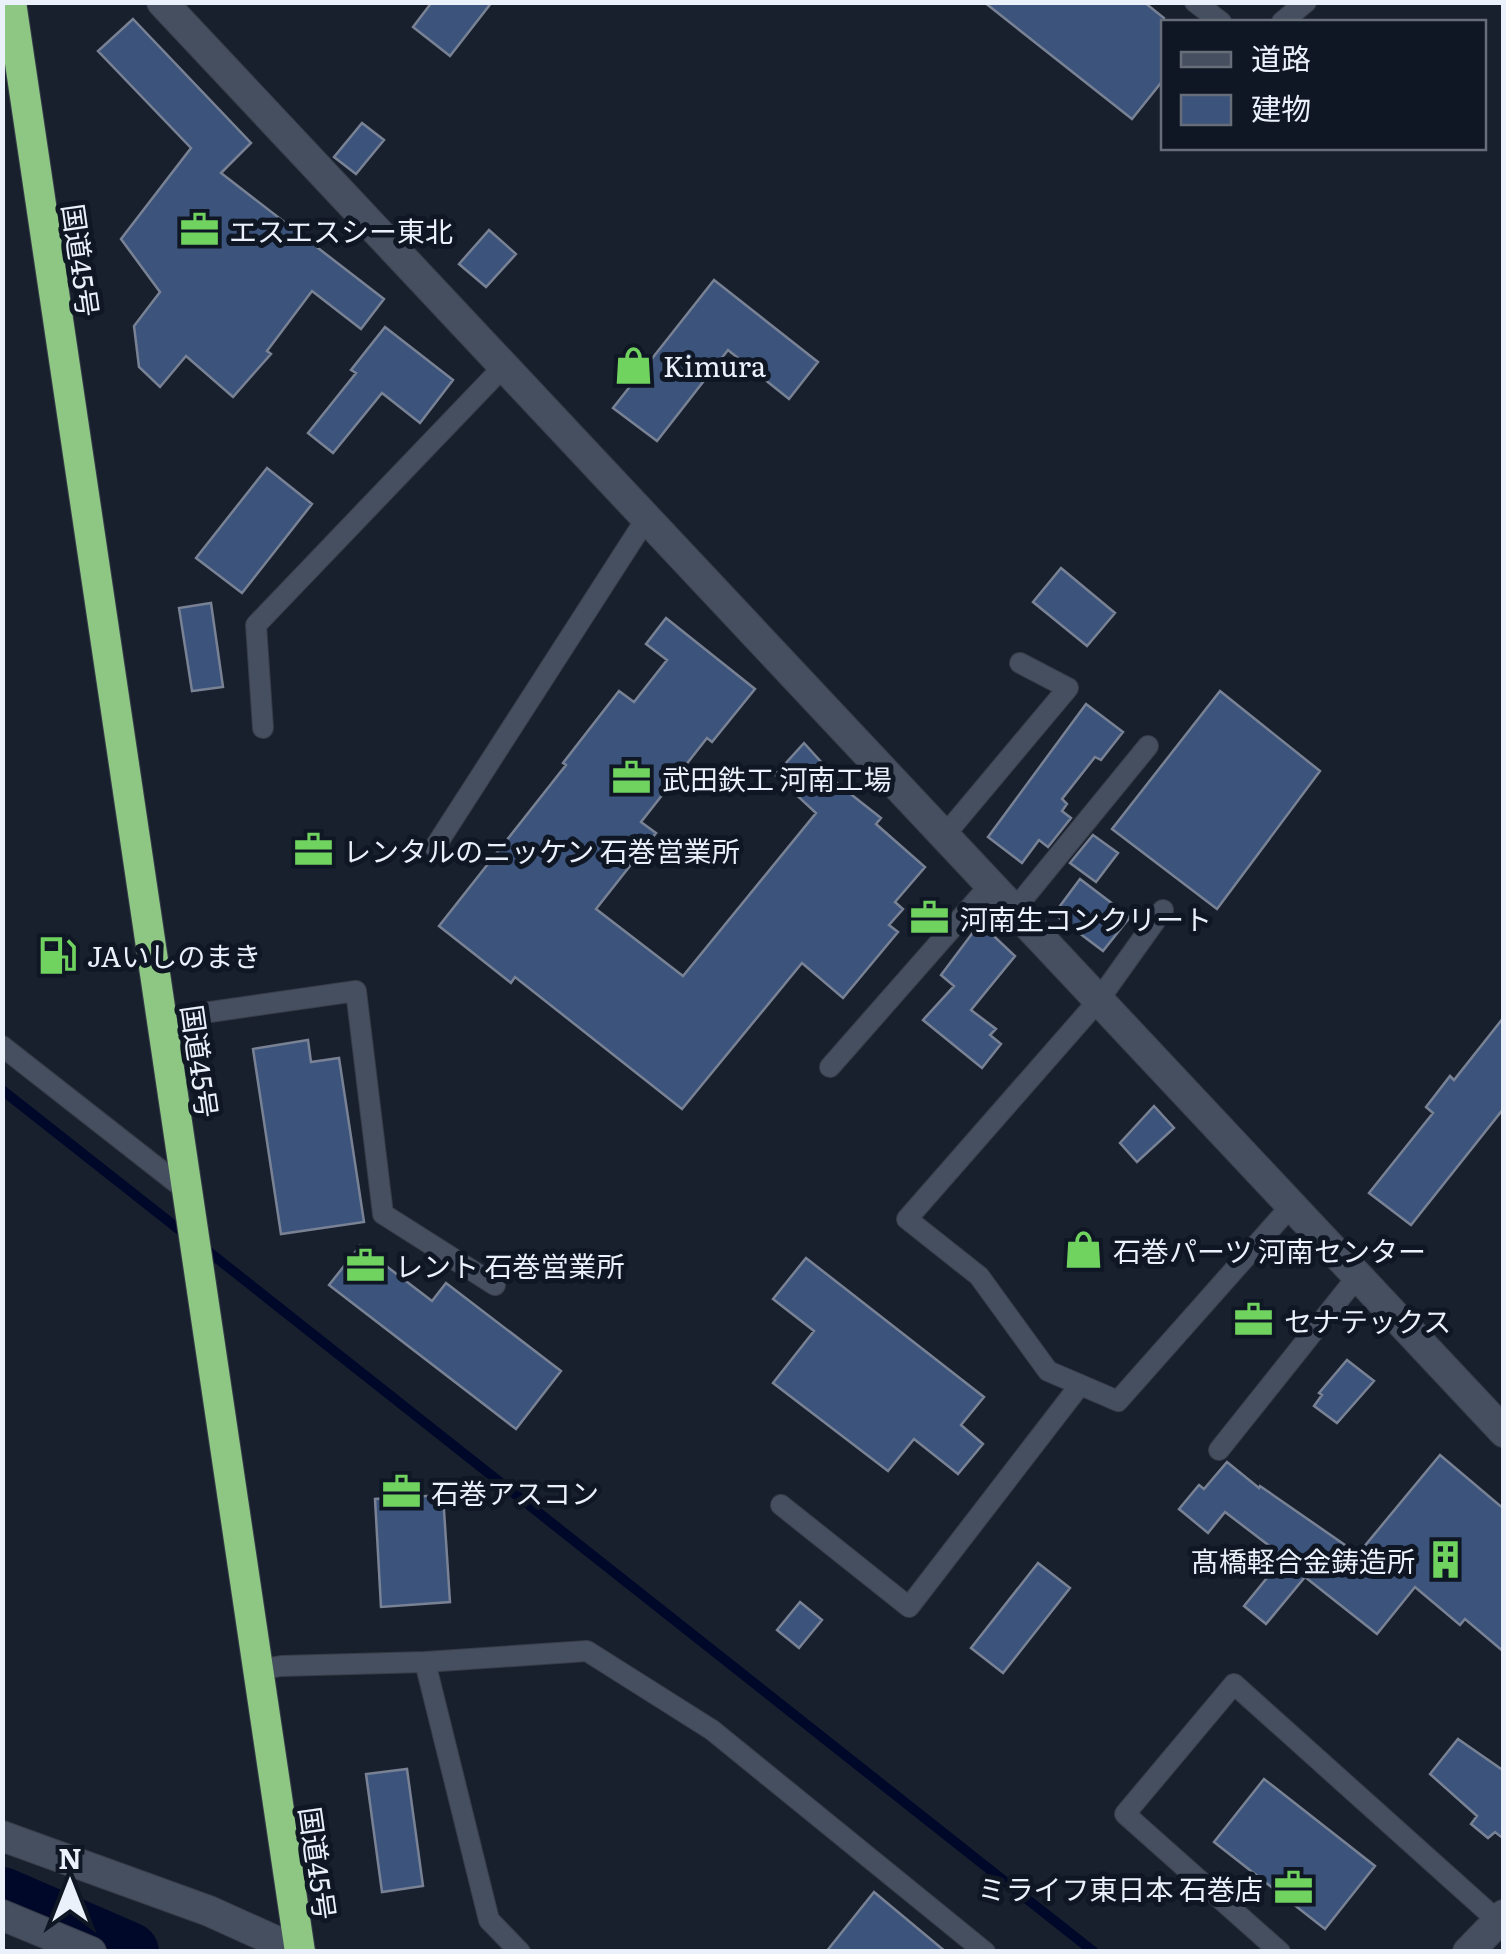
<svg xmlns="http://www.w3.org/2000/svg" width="1506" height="1954" font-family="Literata,'Noto Sans JP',serif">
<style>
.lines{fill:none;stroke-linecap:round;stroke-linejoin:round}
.stream{stroke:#00082a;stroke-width:10}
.river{stroke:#00082a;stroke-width:60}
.building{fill:#3c537b;stroke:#788294;stroke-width:2.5}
.lane-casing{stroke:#373c48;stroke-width:22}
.street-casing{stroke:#373c48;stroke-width:32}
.highway-casing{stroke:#373c48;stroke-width:32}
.lane{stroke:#454f5f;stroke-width:20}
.street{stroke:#454f5f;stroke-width:30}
.highway{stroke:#8ec684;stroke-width:30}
.labels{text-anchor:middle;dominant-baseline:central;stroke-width:10;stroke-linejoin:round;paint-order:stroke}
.poi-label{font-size:28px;fill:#ebf1fb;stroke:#0f1724;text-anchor:start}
.street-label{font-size:28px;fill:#ebf1fb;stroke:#0f1724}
</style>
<rect width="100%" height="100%" fill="#18202e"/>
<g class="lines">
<!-- stream -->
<path class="stream" d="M 2,1090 L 186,1235
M 204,1248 L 1094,1952"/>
<!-- river -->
<path class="river" d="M 2,1897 L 129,1952"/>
</g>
<!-- building -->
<path class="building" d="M 432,2 L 492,2 L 450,56 L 413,27 Z
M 984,2 L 1144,2 L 1164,18 L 1164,79 L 1132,119 Z
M 133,19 L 251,143 L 221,173 L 384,299 L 361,329 L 312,291 L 267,351 L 271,354 L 233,397 L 186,356 L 160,387 L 139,367 L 134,326 L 160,292 L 121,239 L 191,148 L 98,51 Z
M 362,123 L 384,140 L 356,174 L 334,157 Z
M 489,230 L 516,254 L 486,287 L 459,264 Z
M 714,280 L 818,362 L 789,399 L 728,350 L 657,441 L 613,408 Z
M 385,327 L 453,380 L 420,423 L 382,393 L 333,453 L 308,433 L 356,373 L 351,370 Z
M 267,468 L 312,504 L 242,593 L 196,558 Z
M 1061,568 L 1115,613 L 1087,646 L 1033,602 Z
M 211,603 L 223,687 L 192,691 L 179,608 Z
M 666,618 L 755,689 L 712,742 L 707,738 L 641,822 L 656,833 L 596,909 L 683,976 L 816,813 L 775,775 L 804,743 L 832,774 L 829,777 L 881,818 L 876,824 L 925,867 L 895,902 L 903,909 L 889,925 L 898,932 L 843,998 L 802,963 L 682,1109 L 515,977 L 511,983 L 439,926 L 566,765 L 563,763 L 619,691 L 634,702 L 667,660 L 646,644 Z
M 1220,691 L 1320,771 L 1217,909 L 1112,829 Z
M 1086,704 L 1123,732 L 1101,760 L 1095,757 L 1062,799 L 1067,804 L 1062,811 L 1071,818 L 1048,847 L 1039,840 L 1022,863 L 988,837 Z
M 1093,835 L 1118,853 L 1096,882 L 1070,863 Z
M 1080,879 L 1130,917 L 1103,951 L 1054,914 Z
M 980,923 L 1015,956 L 971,1010 L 996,1029 L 990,1035 L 1001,1044 L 982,1068 L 923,1020 L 954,986 L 941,975 Z
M 1504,1017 L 1504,1108 L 1411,1225 L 1369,1193 L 1433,1113 L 1426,1107 L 1450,1076 L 1454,1080 Z
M 308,1040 L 311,1062 L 339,1058 L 364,1222 L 281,1234 L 253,1049 Z
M 1154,1106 L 1174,1128 L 1137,1162 L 1120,1143 Z
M 360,1246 L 432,1301 L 446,1283 L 561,1371 L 516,1429 L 329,1285 Z
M 806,1258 L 984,1397 L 961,1425 L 983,1444 L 958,1474 L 914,1439 L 888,1471 L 773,1383 L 814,1331 L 773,1299 Z
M 1347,1360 L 1374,1381 L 1337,1423 L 1314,1406 L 1322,1395 L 1319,1393 Z
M 1440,1455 L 1504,1509 L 1504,1652 L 1465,1619 L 1460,1625 L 1415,1587 L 1377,1634 L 1305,1577 L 1266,1624 L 1244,1606 L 1284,1557 L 1225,1512 L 1208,1533 L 1179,1509 L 1199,1485 L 1204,1489 L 1227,1462 L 1259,1488 L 1260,1486 L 1358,1554 Z
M 443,1495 L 450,1602 L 381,1607 L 375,1499 Z
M 1038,1563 L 1070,1588 L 1003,1673 L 971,1648 Z
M 800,1602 L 822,1620 L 799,1648 L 777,1630 Z
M 1458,1739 L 1504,1771 L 1504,1839 L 1495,1832 L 1488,1838 L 1471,1824 L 1477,1816 L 1430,1774 Z
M 407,1769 L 423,1886 L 382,1892 L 366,1774 Z
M 1264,1779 L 1375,1866 L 1325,1929 L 1214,1842 Z
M 874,1892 L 946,1952 L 826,1952 Z"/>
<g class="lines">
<defs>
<path id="lane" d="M 1195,2 L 1221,22
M 1282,22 L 1306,2
M 263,728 L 256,625 L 504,366
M 944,836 L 1068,688 L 1020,663
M 435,847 L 646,519
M 1014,910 L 1148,746
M 1163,910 L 1098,1001 L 907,1219 L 979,1276 L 1048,1371 L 1118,1401 L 1291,1206
M 162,1019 L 356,991 L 383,1214 L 495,1285
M 2,1046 L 187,1191
M 830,1067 L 990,885
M 1219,1450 L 1357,1277
M 781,1505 L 909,1607 L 1080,1385
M 425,1662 L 587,1651 L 712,1730 L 985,1952
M 258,1670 L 281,1666 L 425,1662 L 489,1920 L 520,1952
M 1280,1952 L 1125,1814 L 1234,1684 L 1498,1921"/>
<path id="street" d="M 162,2 L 1504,1432
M 2,1836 L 209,1911 L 300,1952
M 2,1915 L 91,1952
M 1468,1952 L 1504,1915"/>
<path id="highway" d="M 11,2 L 300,1952"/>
</defs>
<!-- lane casing -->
<use href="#lane" class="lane-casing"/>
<!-- street casing -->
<use href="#street" class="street-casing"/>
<!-- highway casing -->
<use href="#highway" class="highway-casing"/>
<!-- lane -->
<use href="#lane" class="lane"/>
<!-- street -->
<use href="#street" class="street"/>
<!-- highway -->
<use href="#highway" class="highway"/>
</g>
<!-- icons -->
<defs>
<symbol id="office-bare" viewBox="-9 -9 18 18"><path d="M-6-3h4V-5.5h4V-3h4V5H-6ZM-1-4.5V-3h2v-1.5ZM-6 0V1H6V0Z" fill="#70d35f" stroke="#0f1724" stroke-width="2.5" paint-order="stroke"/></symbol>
<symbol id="shop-bare" viewBox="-9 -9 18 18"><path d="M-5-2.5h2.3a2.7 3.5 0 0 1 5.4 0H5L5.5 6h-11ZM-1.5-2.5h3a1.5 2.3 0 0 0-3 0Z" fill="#70d35f" stroke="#0f1724" stroke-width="2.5" paint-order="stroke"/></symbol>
<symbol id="fuel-bare" viewBox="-9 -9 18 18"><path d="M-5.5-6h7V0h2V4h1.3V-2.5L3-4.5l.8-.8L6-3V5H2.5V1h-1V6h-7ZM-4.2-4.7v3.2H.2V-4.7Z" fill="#70d35f" stroke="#0f1724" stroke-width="2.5" paint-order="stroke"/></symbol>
<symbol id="building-bare" viewBox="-9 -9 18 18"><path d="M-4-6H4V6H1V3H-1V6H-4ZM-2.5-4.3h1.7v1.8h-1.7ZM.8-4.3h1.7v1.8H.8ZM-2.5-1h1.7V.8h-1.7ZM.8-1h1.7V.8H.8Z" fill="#70d35f" stroke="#0f1724" stroke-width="2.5" paint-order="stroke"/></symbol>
</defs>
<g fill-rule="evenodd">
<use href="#office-bare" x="172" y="202" width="55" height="55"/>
<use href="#shop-bare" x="606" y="338" width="55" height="55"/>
<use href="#office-bare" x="604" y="750" width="55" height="55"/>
<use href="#office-bare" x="286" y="822" width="55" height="55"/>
<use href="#office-bare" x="902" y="890" width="55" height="55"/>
<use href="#fuel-bare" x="30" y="928" width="55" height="55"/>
<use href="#shop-bare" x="1056" y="1222" width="55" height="55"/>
<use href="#office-bare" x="338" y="1238" width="55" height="55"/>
<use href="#office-bare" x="1226" y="1292" width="55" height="55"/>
<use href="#office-bare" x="374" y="1464" width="55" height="55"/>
<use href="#building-bare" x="1418" y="1532" width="55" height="55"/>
<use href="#office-bare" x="1266" y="1860" width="55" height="55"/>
</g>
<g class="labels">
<!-- poi labels -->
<g class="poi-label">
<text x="229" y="230">エスエスシー東北</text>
<text x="663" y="365">Kimura</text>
<text x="662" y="778">武田鉄工 河南工場</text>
<text x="343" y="850">レンタルのニッケン 石巻営業所</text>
<text x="960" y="918">河南生コンクリート</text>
<text x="87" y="955">JAいしのまき</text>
<text x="1113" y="1250">石巻パーツ 河南センター</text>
<text x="395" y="1265">レント 石巻営業所</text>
<text x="1284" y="1320">セナテックス</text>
<text x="431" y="1492">石巻アスコン</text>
<text x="1415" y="1560" text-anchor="end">髙橋軽合金鋳造所</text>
<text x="1263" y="1888" text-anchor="end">ミライフ東日本 石巻店</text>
</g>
<!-- street labels -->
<g class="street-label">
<text transform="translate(82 260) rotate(82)">国道45号</text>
<text transform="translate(201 1061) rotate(82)">国道45号</text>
<text transform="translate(319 1863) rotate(82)">国道45号</text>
</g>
</g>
<!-- border -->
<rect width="1506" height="1954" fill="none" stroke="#ebf1fb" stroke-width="10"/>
<!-- legend -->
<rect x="1161" y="20" width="325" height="130" fill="#0f1724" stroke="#676e7a" stroke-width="2.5"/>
<rect x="1181" y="52" width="50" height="15" fill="#454f5f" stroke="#676e7a" stroke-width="2.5"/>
<text x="1251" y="70" font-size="30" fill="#ebf1fb">道路</text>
<rect x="1181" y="95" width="50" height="30" fill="#3c537b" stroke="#676e7a" stroke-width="2.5"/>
<text x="1251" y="120" font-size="30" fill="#ebf1fb">建物</text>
<!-- north arrow -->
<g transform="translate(70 1884)" stroke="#0f1724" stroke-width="8" paint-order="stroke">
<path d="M0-8L18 38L0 25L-18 38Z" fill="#ebf1fb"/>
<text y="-15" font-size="28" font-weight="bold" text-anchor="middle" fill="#ebf1fb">N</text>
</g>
</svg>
